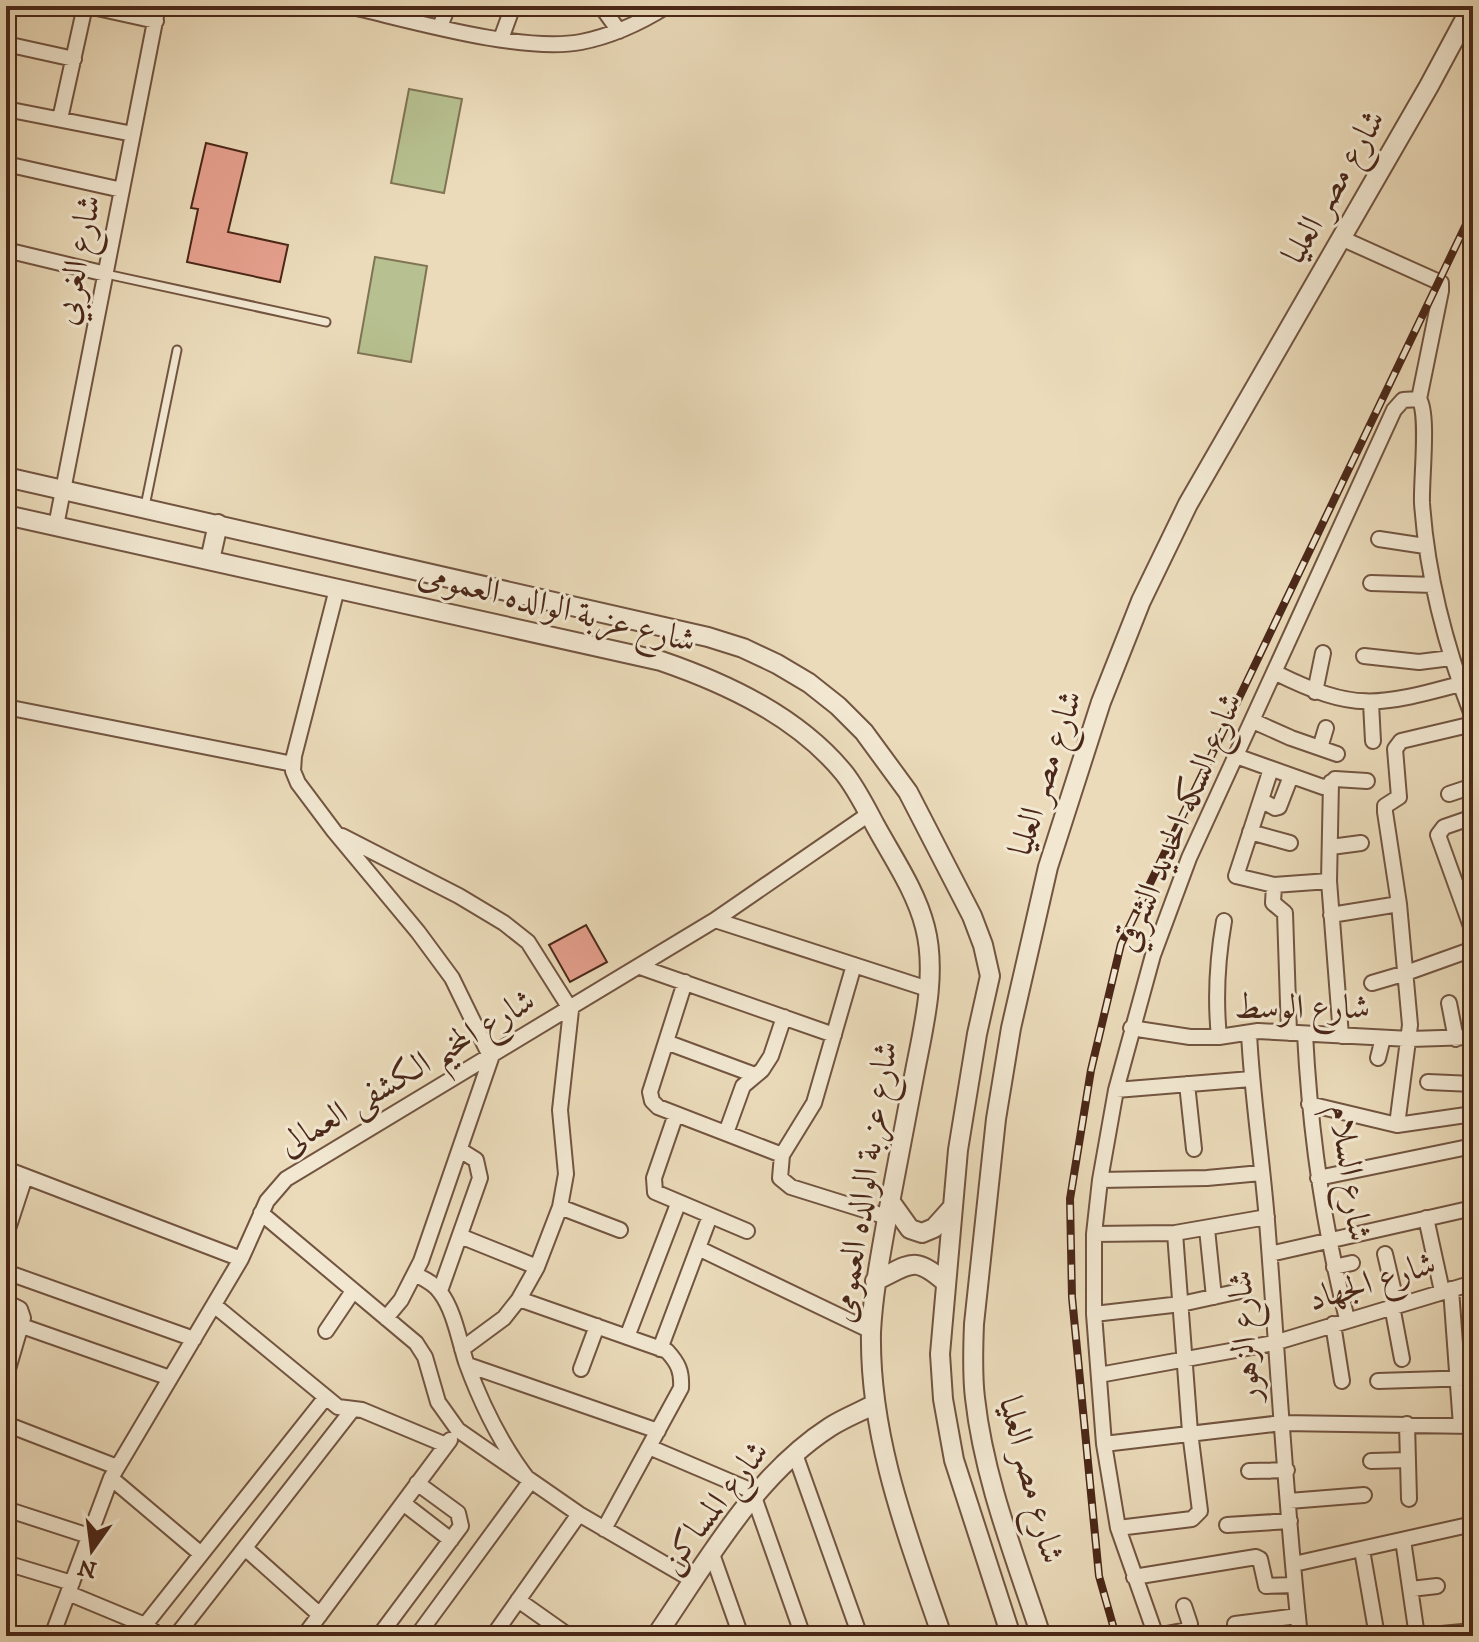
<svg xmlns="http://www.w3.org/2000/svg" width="1479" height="1642" font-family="'IM FELL DW Pica',Amiri,serif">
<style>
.green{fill:#b7c090;stroke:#807454;stroke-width:2}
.building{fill:#e6a08e;stroke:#4a2718;stroke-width:2}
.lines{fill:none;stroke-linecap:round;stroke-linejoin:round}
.service-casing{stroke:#725440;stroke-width:11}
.minor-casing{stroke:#725440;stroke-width:18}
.tertiary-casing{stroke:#725440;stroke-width:22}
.service{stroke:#f2e8d2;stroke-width:7}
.minor{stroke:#f2e8d2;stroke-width:14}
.tertiary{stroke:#f2e8d2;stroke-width:18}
.rail-casing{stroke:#4a2718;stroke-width:8}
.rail{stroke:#f2e8d2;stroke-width:5;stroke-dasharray:15;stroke-linecap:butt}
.labels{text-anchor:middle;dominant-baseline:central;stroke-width:6;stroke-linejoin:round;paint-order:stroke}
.street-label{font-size:34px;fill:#4a2718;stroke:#f2e8d2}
</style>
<rect width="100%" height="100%" fill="#ebdbba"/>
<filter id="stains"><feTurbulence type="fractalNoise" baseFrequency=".0025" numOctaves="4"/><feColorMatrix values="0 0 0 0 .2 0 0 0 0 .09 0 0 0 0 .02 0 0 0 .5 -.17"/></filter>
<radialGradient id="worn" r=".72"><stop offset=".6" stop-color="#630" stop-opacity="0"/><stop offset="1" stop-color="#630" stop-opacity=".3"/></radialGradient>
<!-- green -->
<path class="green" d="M 409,89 L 462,99 L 444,193 L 391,183 Z
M 375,257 L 427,266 L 411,362 L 358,353 Z"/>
<!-- building -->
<path class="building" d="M 206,143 L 247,153 L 228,232 L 288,245 L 280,282 L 187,262 L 198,209 L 191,208 Z
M 586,925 L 607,962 L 570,982 L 549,945 Z"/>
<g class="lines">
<defs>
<path id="service" d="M 106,274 L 326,322
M 145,506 L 177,350"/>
<path id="minor" d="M 88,6 L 156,21
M 348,6 C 410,20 520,53 581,42 C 612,36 640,23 667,6
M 601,6 L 619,31
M 440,27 L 448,6
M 501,39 L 513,6
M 6,44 L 74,59
M 6,109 L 133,134
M 60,119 L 85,6
M 6,164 L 122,190
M 1341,238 L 1441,283 L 1441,291 L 1419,399
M 6,250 L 106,274
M 1419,399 C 1429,414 1421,480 1422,503 C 1427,577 1446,648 1473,718
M 56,526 L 158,6
M 1379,539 L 1425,546
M 1371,583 L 1433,585
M 337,589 L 294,756 L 293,771 L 298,783 L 334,831 L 418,932 L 452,978 L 491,1058 L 421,1261 L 401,1300 L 386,1318
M 1364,656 L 1419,662 L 1451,658
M 1276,673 C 1355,712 1377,706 1460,684
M 1315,692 L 1323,653
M 1371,703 L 1373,741
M 6,707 L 293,764
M 1253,721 L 1291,738 L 1337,754
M 1320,748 L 1326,728
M 1236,756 L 1323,787 L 1329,786 L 1335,779 L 1367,781
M 1271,769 L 1236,876 L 1274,885 L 1329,881
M 1331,782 L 1329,881 L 1341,1036
M 1449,794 L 1473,786
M 1261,800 L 1275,808 L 1279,807 L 1291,776
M 1473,817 L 1444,827 L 1438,835 L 1473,932
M 1250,832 L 1290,843
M 342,836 L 459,896 L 504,923 L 528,942 L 571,1010 L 560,1110 L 566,1174 L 560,1207 L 537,1267 L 519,1299 L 504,1318 L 462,1349
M 1331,847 L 1361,843
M 1274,885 L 1273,903 L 1285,913 L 1289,1033
M 1331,915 L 1399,904
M 715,920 L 928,989
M 854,965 L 814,1103 L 782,1155 L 780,1178 L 791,1187 L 887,1217
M 640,967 L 834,1035
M 685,982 L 650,1092 L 652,1101 L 658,1107 L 782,1155
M 1372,983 L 1406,973 L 1473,949
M 1449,1003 L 1456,1039
M 1131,1028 L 1190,1037 L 1219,1037 L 1258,1031 L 1410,1039 L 1473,1037
M 1249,1033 C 1252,1096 1262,1158 1267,1221 C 1278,1360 1285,1498 1300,1636
M 1305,1034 C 1310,1131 1323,1225 1347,1319
M 1219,1037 C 1215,997 1217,961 1224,921
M 666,1042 L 755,1075
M 1378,1058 L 1383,1038
M 1428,1082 L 1473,1084
M 1187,1084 L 1194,1149
M 1116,1090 L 1251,1079
M 1309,1104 L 1397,1125 L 1473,1114
M 676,1114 L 654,1178 L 655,1192 L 747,1231
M 1397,1125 L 1410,1025 L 1399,904 L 1385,812 L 1385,806 L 1399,797 L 1395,749 L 1401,741 L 1473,724
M 726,1133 L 743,1086 L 762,1070 L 771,1056 L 784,1017
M 6,1169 L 241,1259
M 1318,1178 L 1473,1146
M 1100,1180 L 1207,1178 L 1261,1173
M 560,1207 L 620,1230
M 261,1213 L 416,1343 L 425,1357 L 438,1402 L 458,1430 L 579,1514 L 694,1581
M 1426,1218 L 1442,1291
M 1207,1229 L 1214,1297
M 1094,1234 L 1175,1233 L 1267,1217
M 6,1235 L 25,1177
M 460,1236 L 537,1267
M 698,1248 L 871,1331
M 1270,1254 L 1473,1208
M 1385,1254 L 1397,1305
M 1334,1267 L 1352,1263
M 6,1272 L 194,1339
M 415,1274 C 424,1279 434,1283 440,1292 C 454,1310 459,1340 466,1362 C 482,1406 501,1445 530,1482 L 417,1636
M 1451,1289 L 1461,1426
M 440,1291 L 480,1178 L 476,1160 L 460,1150
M 519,1299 L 667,1351 C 678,1363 682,1371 681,1388 L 604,1529
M 6,1302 L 20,1309 L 23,1318 L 6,1376
M 214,1305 L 338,1407 L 362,1410 L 446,1445
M 1392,1306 L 1402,1359
M 1094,1314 L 1181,1304 L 1245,1290
M 1333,1324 L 1342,1381
M 22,1326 L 170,1378
M 326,1331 L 353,1291
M 627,1337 L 678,1204
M 660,1349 L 710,1216
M 468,1365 L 658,1431
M 581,1369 L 597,1326
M 1099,1375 L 1274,1343 L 1473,1283
M 1378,1381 L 1473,1378
M 6,1424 L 117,1467
M 1407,1424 L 1409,1499
M 1104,1444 L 1282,1423 L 1473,1426
M 649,1447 L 757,1493
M 795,1454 L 860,1636
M 1371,1461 L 1408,1460
M 1249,1471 L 1287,1470
M 111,1478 L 201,1554
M 754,1497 L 803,1636
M 1289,1501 L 1364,1495
M 403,1503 L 451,1540
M 6,1509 L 89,1536
M 1227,1525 L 1290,1521
M 1118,1528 L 1192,1519 L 1200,1511 L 1190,1432 L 1175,1233
M 1403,1540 L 1417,1636
M 245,1548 L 320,1615
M 1362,1550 L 1377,1636
M 712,1554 L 741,1636
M 6,1563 L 72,1583
M 1294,1564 L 1473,1524
M 1134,1577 L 1256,1557 L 1260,1559 L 1266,1586 L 1295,1585
M 1411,1589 L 1437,1586
M 68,1593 L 145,1625 L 160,1636
M 518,1600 L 569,1636
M 1235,1624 L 1298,1616
M 145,1625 L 326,1397
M 52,1636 L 111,1478 L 241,1259 L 267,1201 L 286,1179 L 715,920 L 869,814
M 176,1636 L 353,1409
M 304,1636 L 450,1440
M 379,1636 L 461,1526 L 458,1513 L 417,1483
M 493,1636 L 579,1514
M 1156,1636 L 1118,1528 L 1104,1444 L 1094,1314 L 1094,1234 L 1100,1180 L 1116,1090 L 1153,955 L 1189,858 L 1394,410 L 1403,400 L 1419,399
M 1156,1636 L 1187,1630 L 1190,1624 L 1184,1606
M 1420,1636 L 1473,1631"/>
<path id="tertiary" d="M 6,477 L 708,637 L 743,648 L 777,664 L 809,683 L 838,706 L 864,732 L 908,792 L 972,916 L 983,945 L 990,976 L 977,1034 L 958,1150 L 940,1354 L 943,1399 L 954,1460 L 1011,1636
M 6,515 L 661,661 C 728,684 798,717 844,773 C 856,788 866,808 875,825 C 893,858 916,891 925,927 C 937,973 924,1025 915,1071 C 906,1118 897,1166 888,1213 C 881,1253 873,1292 871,1332 C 869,1439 908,1537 942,1636
M 210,560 L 218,524
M 890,1201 L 910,1229 L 922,1233 L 934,1228 L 951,1209
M 875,1281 C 910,1265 913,1254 945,1282
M 656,1636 C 706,1563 754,1476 830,1427 C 844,1418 860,1412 875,1404
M 1041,1636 C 1016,1559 984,1480 975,1398 C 972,1374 973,1349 974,1324 L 996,1119 L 1011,1028 L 1048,867 L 1101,702 L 1141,601 L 1188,504 L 1429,86 L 1472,6"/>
</defs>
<!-- service casing -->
<use href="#service" class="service-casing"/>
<!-- minor casing -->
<use href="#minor" class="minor-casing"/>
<!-- tertiary casing -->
<use href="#tertiary" class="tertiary-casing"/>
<!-- service -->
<use href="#service" class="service"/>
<!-- minor -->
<use href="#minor" class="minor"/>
<!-- tertiary -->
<use href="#tertiary" class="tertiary"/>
<defs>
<path id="rail" d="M 1116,1636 L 1099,1576 L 1072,1297 L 1070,1199 L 1091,1070 L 1121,944 L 1473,210"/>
</defs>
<!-- rail casing -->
<use href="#rail" class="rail-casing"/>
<!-- rail -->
<use href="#rail" class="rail"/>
</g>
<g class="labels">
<!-- street labels -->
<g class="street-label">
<text transform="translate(1334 187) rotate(-60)">شارع مصر العليا</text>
<text transform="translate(78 260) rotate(-79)">شارع الغربي</text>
<text transform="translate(557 608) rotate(14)">شارع عزبة الوالده العمومى</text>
<text transform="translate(1046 773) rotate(-72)">شارع مصر العليا</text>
<text transform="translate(1179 822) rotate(-67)">شارع السكه الحديد الشرقي</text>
<text x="1302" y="1008">شارع الوسط</text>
<text transform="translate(407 1073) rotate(-31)">شارع المخيم الكشفى العمالى</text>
<text transform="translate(1350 1173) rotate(82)">شارع السلام</text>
<text transform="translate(865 1182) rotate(-81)">شارع عزبة الوالده العمومى</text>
<text transform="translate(1372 1282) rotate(-17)">شارع الجهاد</text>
<text transform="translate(1245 1336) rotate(-94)">شارع الزهور</text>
<text transform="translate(1031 1480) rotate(75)">شارع مصر العليا</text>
<text transform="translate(714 1507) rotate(-52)">شارع المساكن</text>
</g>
</g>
<!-- margin -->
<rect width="1479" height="1642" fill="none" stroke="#ebdbba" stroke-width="32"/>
<rect x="8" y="8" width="1463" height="1626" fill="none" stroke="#4a2718" stroke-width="4"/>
<rect x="16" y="16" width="1447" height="1610" fill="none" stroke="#4a2718" stroke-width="2"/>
<!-- north arrow -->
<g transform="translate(92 1550) rotate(194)" stroke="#f2e8d2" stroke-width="6" paint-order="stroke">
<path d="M0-6L14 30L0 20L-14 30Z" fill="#4a2718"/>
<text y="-12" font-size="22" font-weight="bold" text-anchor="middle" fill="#4a2718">N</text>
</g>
<rect width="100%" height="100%" filter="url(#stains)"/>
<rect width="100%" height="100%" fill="url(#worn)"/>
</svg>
